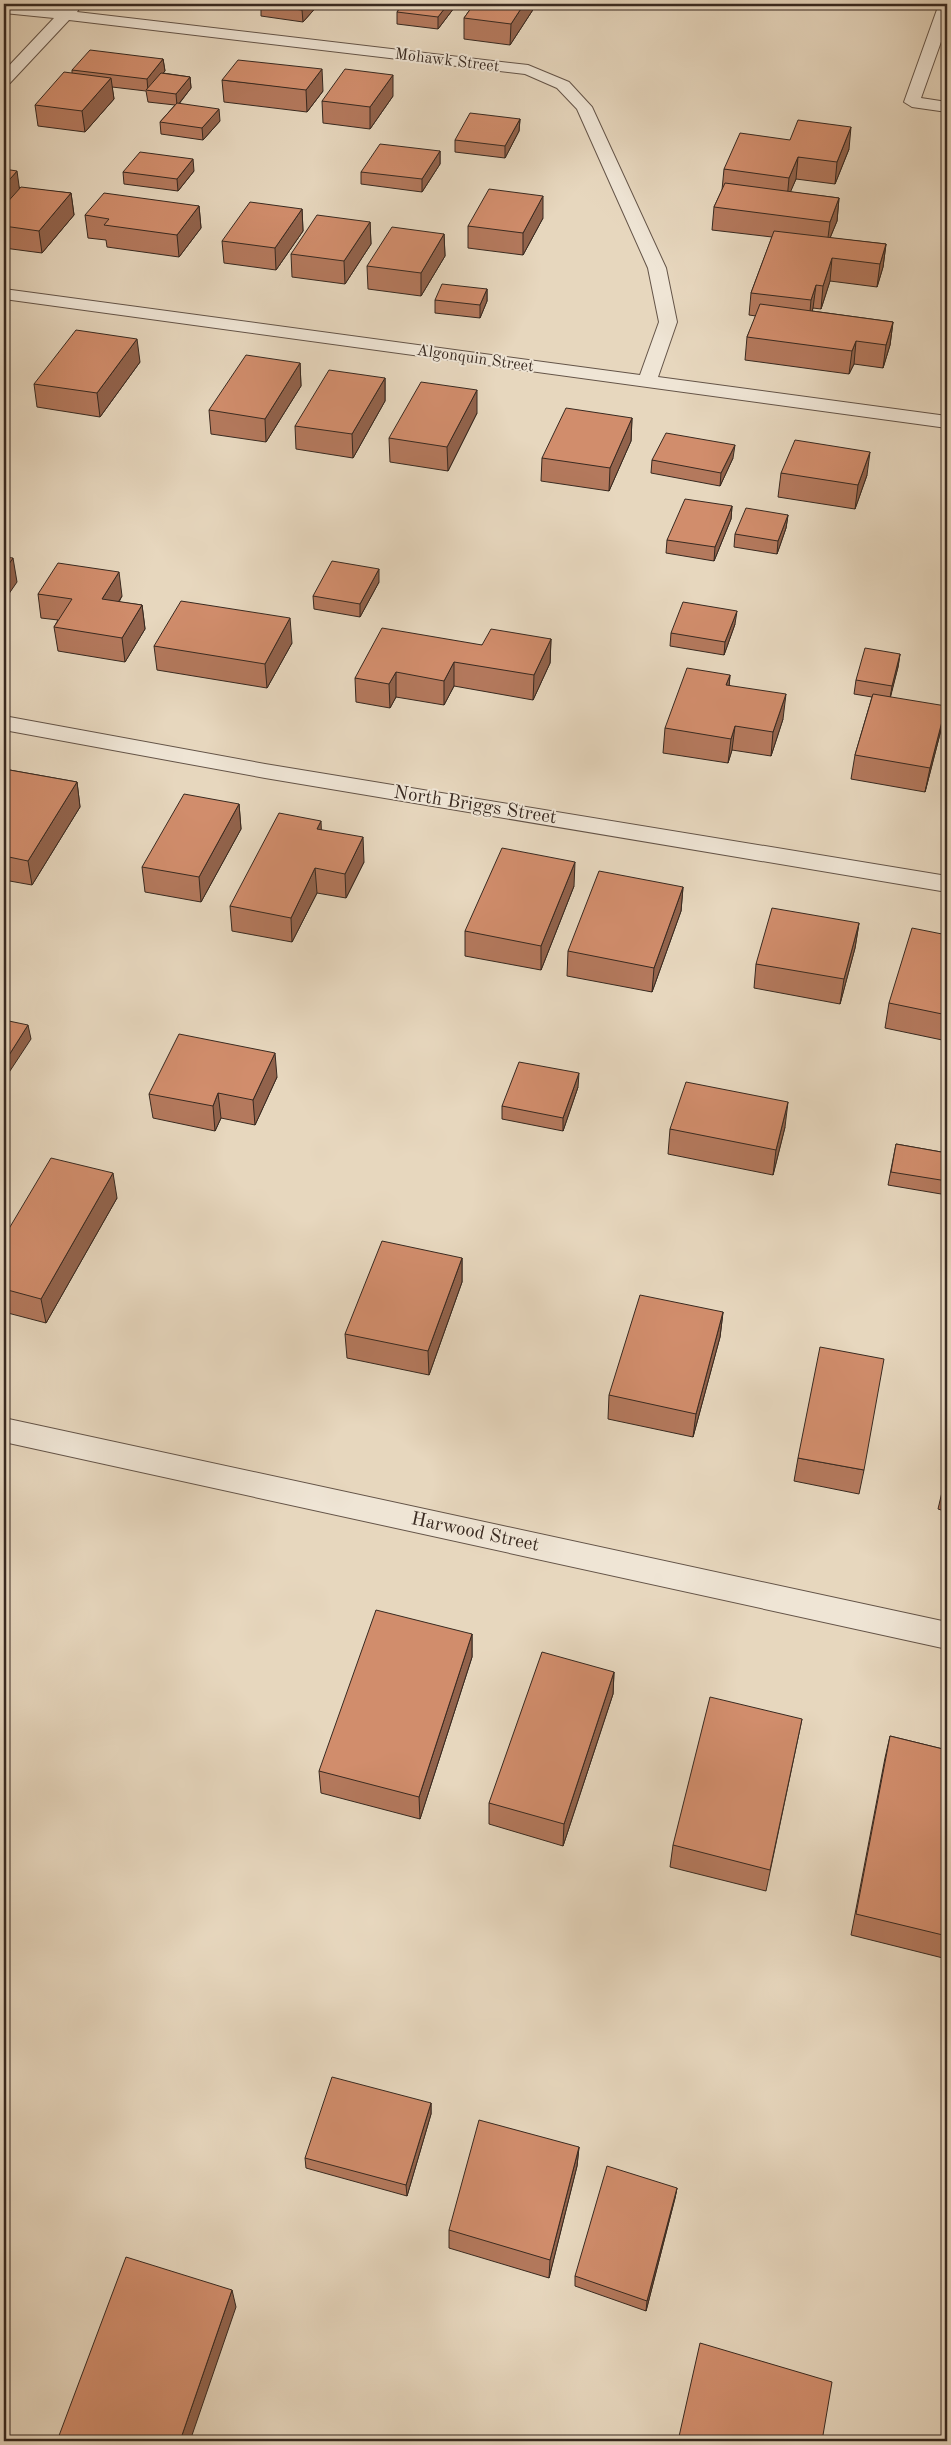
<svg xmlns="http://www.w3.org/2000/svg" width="951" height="2445" font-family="'Old Standard TT',serif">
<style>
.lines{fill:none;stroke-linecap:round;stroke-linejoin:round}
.minor-casing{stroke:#645448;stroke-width:2}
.tertiary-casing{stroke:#645448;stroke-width:2}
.minor{fill:#efe5d5;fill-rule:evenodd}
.tertiary{fill:#efe5d5;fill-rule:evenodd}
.wall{fill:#b4795d;stroke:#382920}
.shaded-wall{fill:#92634c;stroke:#382920}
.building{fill:#d18d6c;stroke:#382920}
.labels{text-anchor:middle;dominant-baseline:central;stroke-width:4;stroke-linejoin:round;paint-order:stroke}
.far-street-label{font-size:16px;fill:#382920;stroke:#efe5d5}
.street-label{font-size:19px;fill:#382920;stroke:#efe5d5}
</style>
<rect width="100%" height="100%" fill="#e7d7be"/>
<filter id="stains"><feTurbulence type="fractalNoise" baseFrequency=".004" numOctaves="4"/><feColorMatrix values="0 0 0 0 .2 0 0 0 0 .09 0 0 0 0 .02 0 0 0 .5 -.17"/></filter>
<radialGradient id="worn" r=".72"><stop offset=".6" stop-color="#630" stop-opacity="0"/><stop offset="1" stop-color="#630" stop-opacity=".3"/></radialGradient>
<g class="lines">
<defs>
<path id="minor" d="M 4,4 L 62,10 L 68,4 L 82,4 L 77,12 L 528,65 L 569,82 L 592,107 L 666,268 L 677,322 L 658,377 L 947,416 L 947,428 L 4,299 L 4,289 L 640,375 L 659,322 L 648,268 L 577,109 L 557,88 L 525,74 L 69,20 L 10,83 L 4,85 L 4,71 L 54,18 L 4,13 Z
M 939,4 L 947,4 L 947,25 L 921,98 L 947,102 L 947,112 L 912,107 L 904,102 Z
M 4,1418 L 947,1622 L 947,1649 L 4,1442 Z"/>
<path id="tertiary" d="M 4,716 L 265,764 L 947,876 L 947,892 L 265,778 L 4,730 Z"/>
</defs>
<!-- minor casing -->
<use href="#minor" class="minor-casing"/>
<!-- tertiary casing -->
<use href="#tertiary" class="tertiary-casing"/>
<!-- minor -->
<use href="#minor" class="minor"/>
<!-- tertiary -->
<use href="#tertiary" class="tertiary"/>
</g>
<!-- wall -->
<path class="wall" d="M 319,4 L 303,22 L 261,16 L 261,5 Z
M 403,4 L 457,4 L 438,29 L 397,24 L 397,12 Z
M 474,4 L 536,4 L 536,5 L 510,45 L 464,39 L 464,18 Z
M 163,59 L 165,71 L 163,73 L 190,77 L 191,88 L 179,104 L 220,121 L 203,140 L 161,134 L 160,122 L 175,105 L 148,102 L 146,91 L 112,87 L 114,99 L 85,132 L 38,126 L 35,105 L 72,73 L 72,70 Z
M 222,80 L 323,91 L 307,112 L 224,102 Z
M 393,96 L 370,129 L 323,123 L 322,101 Z
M 520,119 L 519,131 L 505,158 L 455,152 L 455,140 Z
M 849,149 L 835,184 L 796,179 L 790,192 L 839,198 L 837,221 L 830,238 L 886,244 L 883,267 L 877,287 L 830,281 L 821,309 L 813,308 L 812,311 L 893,322 L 890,345 L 883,368 L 854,364 L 849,374 L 745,360 L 747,337 L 756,316 L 749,315 L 751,293 L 772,237 L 712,230 L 714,207 L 722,190 L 724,169 Z
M 440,151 L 440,164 L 422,192 L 361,184 L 361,172 Z
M 4,169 L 20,188 L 71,193 L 74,215 L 42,253 L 4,248 Z
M 194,171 L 178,191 L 124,184 L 123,172 Z
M 199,206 L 201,228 L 179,257 L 107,247 L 106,240 L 88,238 L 85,215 Z
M 302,209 L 303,231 L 276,270 L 224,263 L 222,241 Z
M 543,218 L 523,255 L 468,248 L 468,226 Z
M 370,222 L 371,244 L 345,284 L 292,277 L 291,254 Z
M 444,234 L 445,256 L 421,296 L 368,289 L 367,266 Z
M 487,289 L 487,301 L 480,318 L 435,313 L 435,300 Z
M 140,362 L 100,417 L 37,407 L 34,384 Z
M 300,363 L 301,386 L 266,442 L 211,434 L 209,410 Z
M 385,378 L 385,401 L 353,458 L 296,449 L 295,426 Z
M 477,413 L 448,471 L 390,462 L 389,438 Z
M 632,418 L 631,441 L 609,491 L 541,481 L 542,458 Z
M 733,458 L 720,486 L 651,473 L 652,460 Z
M 781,473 L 867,475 L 855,509 L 778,497 Z
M 732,506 L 731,519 L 714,561 L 666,553 L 667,540 Z
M 788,515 L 786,528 L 777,554 L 734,547 L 735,534 Z
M 379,582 L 360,617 L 314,609 L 313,596 Z
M 38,594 L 122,596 L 119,602 L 142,605 L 145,629 L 125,662 L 58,651 L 54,627 L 58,620 L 41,618 Z
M 735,624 L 724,655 L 670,646 L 671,633 Z
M 551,639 L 550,663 L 533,700 L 454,686 L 444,705 L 396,697 L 390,708 L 356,702 L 355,678 L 482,645 Z
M 292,643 L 267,688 L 157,670 L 154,646 Z
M 900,654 L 898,667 L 890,697 L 941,730 L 925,792 L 851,779 L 855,755 L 872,697 L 854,694 L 856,680 Z
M 730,675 L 729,685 L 783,719 L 771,756 L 732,750 L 728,763 L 663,753 L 665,728 Z
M 4,769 L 77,782 L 80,807 L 32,885 L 4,880 Z
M 947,771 L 947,798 L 942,797 Z
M 239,804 L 241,829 L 201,902 L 145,892 L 142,867 Z
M 321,830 L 364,862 L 346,898 L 317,893 L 292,942 L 232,931 L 230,906 Z
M 574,886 L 541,970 L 465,956 L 465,931 Z
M 683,887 L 681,911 L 652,992 L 567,976 L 568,951 Z
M 859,923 L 855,948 L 840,1004 L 754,988 L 756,964 Z
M 947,935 L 947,1041 L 885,1028 L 889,1003 Z
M 277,1077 L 255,1125 L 221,1118 L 215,1131 L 153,1118 L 149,1094 Z
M 578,1087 L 563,1131 L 502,1119 L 502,1106 Z
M 785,1127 L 773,1175 L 668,1154 L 670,1129 Z
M 896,1144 L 947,1153 L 947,1195 L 888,1185 Z
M 117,1198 L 46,1323 L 4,1312 L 4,1237 Z
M 462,1258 L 462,1282 L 429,1375 L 347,1358 L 345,1334 Z
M 723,1312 L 720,1337 L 693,1437 L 608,1419 L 609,1395 Z
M 798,1458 L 864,1470 L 859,1494 L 794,1481 Z
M 947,1471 L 947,1512 L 938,1509 Z
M 472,1634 L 472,1657 L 420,1819 L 321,1793 L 319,1771 Z
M 614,1672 L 613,1694 L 563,1846 L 489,1824 L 489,1803 Z
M 802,1719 L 766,1891 L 670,1867 L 673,1845 Z
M 890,1736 L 947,1750 L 947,1959 L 851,1935 L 885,1758 Z
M 431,2103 L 431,2114 L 407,2196 L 306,2168 L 305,2158 Z
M 579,2147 L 577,2166 L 549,2278 L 449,2248 L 449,2230 Z
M 677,2188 L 675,2198 L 646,2311 L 575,2286 L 575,2276 Z"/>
<!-- shaded-wall -->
<path class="shaded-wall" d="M 308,4 L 319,4 L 303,22 L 302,10 Z
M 448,4 L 457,4 L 438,29 L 438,17 Z
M 524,4 L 536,4 L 536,5 L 510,45 L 511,24 Z
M 163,59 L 165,71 L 148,91 L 147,79 Z
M 322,69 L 323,91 L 307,112 L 306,90 Z
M 393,75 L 393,96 L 370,129 L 370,107 Z
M 190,77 L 191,88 L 177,106 L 176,94 Z
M 111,78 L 114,99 L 85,132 L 82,111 Z
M 219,109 L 220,121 L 203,140 L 202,128 Z
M 520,119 L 519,131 L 505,158 L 505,146 Z
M 851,127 L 849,149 L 835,184 L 837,162 Z
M 440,151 L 440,164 L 422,192 L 422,179 Z
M 798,157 L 796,179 L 787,200 L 789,178 Z
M 193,159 L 194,171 L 178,191 L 177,179 Z
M 17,171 L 20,193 L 4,212 L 4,186 Z
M 71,193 L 74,215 L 42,253 L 39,231 Z
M 543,196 L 543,218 L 523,255 L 523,233 Z
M 839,198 L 837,221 L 827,245 L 830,222 Z
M 199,206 L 201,228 L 179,257 L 177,235 Z
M 302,209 L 303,231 L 276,270 L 275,248 Z
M 370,222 L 371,244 L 345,284 L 344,261 Z
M 444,234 L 445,256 L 421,296 L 421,273 Z
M 886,244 L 883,267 L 877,287 L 880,264 Z
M 832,258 L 830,281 L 821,309 L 823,286 Z
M 816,285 L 813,308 L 809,323 L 811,300 Z
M 487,289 L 487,301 L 480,318 L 480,305 Z
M 893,322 L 890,345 L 883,368 L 886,345 Z
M 137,339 L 140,362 L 100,417 L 97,393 Z
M 856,341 L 854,364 L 849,374 L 852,351 Z
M 300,363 L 301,386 L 266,442 L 265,419 Z
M 385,378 L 385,401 L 353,458 L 352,434 Z
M 477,390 L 477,413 L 448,471 L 447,447 Z
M 632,418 L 631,441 L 609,491 L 610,468 Z
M 735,445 L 733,458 L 720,486 L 721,473 Z
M 870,452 L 867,475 L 855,509 L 858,485 Z
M 732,506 L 731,519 L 714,561 L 715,547 Z
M 788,515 L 786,528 L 777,554 L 778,541 Z
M 13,558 L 17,582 L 4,601 L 4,571 Z
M 379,569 L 379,582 L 360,617 L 360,604 Z
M 119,572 L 122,596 L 105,623 L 102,599 Z
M 142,605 L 145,629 L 125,662 L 122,638 Z
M 737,611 L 735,624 L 724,655 L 725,642 Z
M 290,618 L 292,643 L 267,688 L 265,664 Z
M 551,639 L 550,663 L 533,700 L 534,675 Z
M 900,654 L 898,667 L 890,699 L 892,686 Z
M 454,662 L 454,686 L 444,705 L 444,681 Z
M 396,672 L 396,697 L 390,708 L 389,684 Z
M 730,675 L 728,699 L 726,685 Z
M 786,694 L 783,719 L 771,756 L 773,732 Z
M 946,706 L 941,730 L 925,792 L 930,768 Z
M 735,726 L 732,750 L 728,763 L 731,739 Z
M 77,782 L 80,807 L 32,885 L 28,861 Z
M 239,804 L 241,829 L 201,902 L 199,877 Z
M 321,821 L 322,845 L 317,829 Z
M 363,837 L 364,862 L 346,898 L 345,874 Z
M 575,862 L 574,886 L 541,970 L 541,946 Z
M 315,868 L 317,893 L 292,942 L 291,918 Z
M 683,887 L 681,911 L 652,992 L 654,968 Z
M 859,923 L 855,948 L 840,1004 L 844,979 Z
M 28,1025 L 31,1039 L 4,1080 L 4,1063 Z
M 275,1053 L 277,1077 L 255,1125 L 253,1100 Z
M 579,1073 L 578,1087 L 563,1131 L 563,1118 Z
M 218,1093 L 221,1118 L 215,1131 L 213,1106 Z
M 788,1102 L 785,1127 L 773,1175 L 776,1150 Z
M 4,1131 L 8,1153 L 4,1160 Z
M 113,1173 L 117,1198 L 46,1323 L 41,1299 Z
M 462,1258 L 462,1282 L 429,1375 L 428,1351 Z
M 723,1312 L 720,1337 L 693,1437 L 696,1414 Z
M 472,1634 L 472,1657 L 420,1819 L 419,1797 Z
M 614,1672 L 613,1694 L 563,1846 L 564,1824 Z
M 431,2103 L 431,2114 L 407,2196 L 406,2185 Z
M 579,2147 L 577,2166 L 549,2278 L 550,2260 Z
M 677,2188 L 675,2198 L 646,2311 L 647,2301 Z
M 232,2290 L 236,2307 L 190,2441 L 180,2441 Z"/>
<!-- building -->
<path class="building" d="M 261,4 L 308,4 L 302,10 L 261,5 Z
M 403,4 L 448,4 L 438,17 L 397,12 Z
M 474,4 L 524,4 L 511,24 L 464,18 Z
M 90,50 L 163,59 L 147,79 L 72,70 Z
M 238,60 L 322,69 L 306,90 L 222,80 Z
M 345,69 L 393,75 L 370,107 L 322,101 Z
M 64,72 L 111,78 L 82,111 L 35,105 Z
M 161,73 L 190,77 L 176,94 L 146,90 Z
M 177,103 L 219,109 L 202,128 L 160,122 Z
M 470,113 L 520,119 L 505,146 L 455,140 Z
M 798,120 L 851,127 L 837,162 L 798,157 L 789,178 L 724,169 L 740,133 L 790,140 Z
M 380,144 L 440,151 L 422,179 L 361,172 Z
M 140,152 L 193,159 L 177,179 L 123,172 Z
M 4,169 L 17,171 L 4,186 Z
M 725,183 L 839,198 L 830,222 L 714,207 Z
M 21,187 L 71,193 L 39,231 L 4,226 L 4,206 Z
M 489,189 L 543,196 L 523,233 L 468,226 Z
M 104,193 L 199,206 L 177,235 L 104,225 L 109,219 L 85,215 Z
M 250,202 L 302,209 L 275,248 L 222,241 Z
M 317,215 L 370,222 L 344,261 L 291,254 Z
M 392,227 L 444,234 L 421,273 L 367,266 Z
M 774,231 L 886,244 L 880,264 L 832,258 L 823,286 L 816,285 L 811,300 L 751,293 Z
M 442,284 L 487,289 L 480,305 L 435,300 Z
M 760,304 L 893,322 L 886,345 L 856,341 L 852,351 L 747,337 Z
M 76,330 L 137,339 L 97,393 L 34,384 Z
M 246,355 L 300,363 L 265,419 L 209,410 Z
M 329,370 L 385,378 L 352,434 L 295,426 Z
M 421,382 L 477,390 L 447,447 L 389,438 Z
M 566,408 L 632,418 L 610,468 L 542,458 Z
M 666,433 L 735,445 L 721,473 L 652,460 Z
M 795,440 L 870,452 L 858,485 L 781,473 Z
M 685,499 L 732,506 L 715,547 L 667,540 Z
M 746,508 L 788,515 L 778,541 L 735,534 Z
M 4,557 L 13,558 L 4,571 Z
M 332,561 L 379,569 L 360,604 L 313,596 Z
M 58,563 L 119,572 L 102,599 L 142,605 L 122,638 L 54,627 L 72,599 L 38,594 Z
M 181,601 L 290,618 L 265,664 L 154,646 Z
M 683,602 L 737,611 L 725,642 L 671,633 Z
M 382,628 L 482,645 L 491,629 L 551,639 L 534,675 L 454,662 L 444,681 L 396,672 L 389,684 L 355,678 Z
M 865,648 L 900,654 L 892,686 L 856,680 Z
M 687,668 L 730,675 L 726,685 L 786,694 L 773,732 L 735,726 L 731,739 L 665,728 Z
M 873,694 L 946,706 L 930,768 L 855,755 Z
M 4,769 L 77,782 L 28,861 L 4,856 Z
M 184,794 L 239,804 L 199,877 L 142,867 Z
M 279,813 L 321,821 L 317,829 L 363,837 L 345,874 L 315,868 L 291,918 L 230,906 Z
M 502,848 L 575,862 L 541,946 L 465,931 Z
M 599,871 L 683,887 L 654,968 L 568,951 Z
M 772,908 L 859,923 L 844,979 L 756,964 Z
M 912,928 L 947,935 L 947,1015 L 889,1003 Z
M 4,1020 L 28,1025 L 4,1063 Z
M 179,1034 L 275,1053 L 253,1100 L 218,1093 L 213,1106 L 149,1094 Z
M 519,1062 L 579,1073 L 563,1118 L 502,1106 Z
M 686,1082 L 788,1102 L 776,1150 L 670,1129 Z
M 896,1144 L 947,1153 L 947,1181 L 891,1172 Z
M 51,1158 L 113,1173 L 41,1299 L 4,1289 L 4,1237 Z
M 382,1241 L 462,1258 L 428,1351 L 345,1334 Z
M 640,1295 L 723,1312 L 696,1414 L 609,1395 Z
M 820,1347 L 884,1359 L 864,1470 L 798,1458 Z
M 947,1471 L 947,1487 L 943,1486 Z
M 376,1610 L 472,1634 L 419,1797 L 319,1771 Z
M 542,1652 L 614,1672 L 564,1824 L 489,1803 Z
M 710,1697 L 802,1719 L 770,1870 L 673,1845 Z
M 890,1736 L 947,1750 L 947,1936 L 856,1914 Z
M 332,2077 L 431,2103 L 406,2185 L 305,2158 Z
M 479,2120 L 579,2147 L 550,2260 L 449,2230 Z
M 607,2166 L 677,2188 L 647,2301 L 575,2276 Z
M 126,2257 L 232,2290 L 180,2441 L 57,2441 Z
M 700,2343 L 832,2382 L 822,2441 L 678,2441 Z"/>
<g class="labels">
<!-- far-street labels -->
<g class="far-street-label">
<text transform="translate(447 61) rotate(7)">Mohawk Street</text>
<text transform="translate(475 359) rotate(8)">Algonquin Street</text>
</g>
<!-- street labels -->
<g class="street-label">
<text transform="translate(475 806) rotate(9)">North Briggs Street</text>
<text transform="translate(475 1533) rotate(12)">Harwood Street</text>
</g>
</g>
<!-- margin -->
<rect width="951" height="2445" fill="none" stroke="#e7d7be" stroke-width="20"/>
<rect x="5" y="5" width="941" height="2435" fill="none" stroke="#382920" stroke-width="2.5"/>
<rect x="10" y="10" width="931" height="2425" fill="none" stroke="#382920"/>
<rect width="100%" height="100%" filter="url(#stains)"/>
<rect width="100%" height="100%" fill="url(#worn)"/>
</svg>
